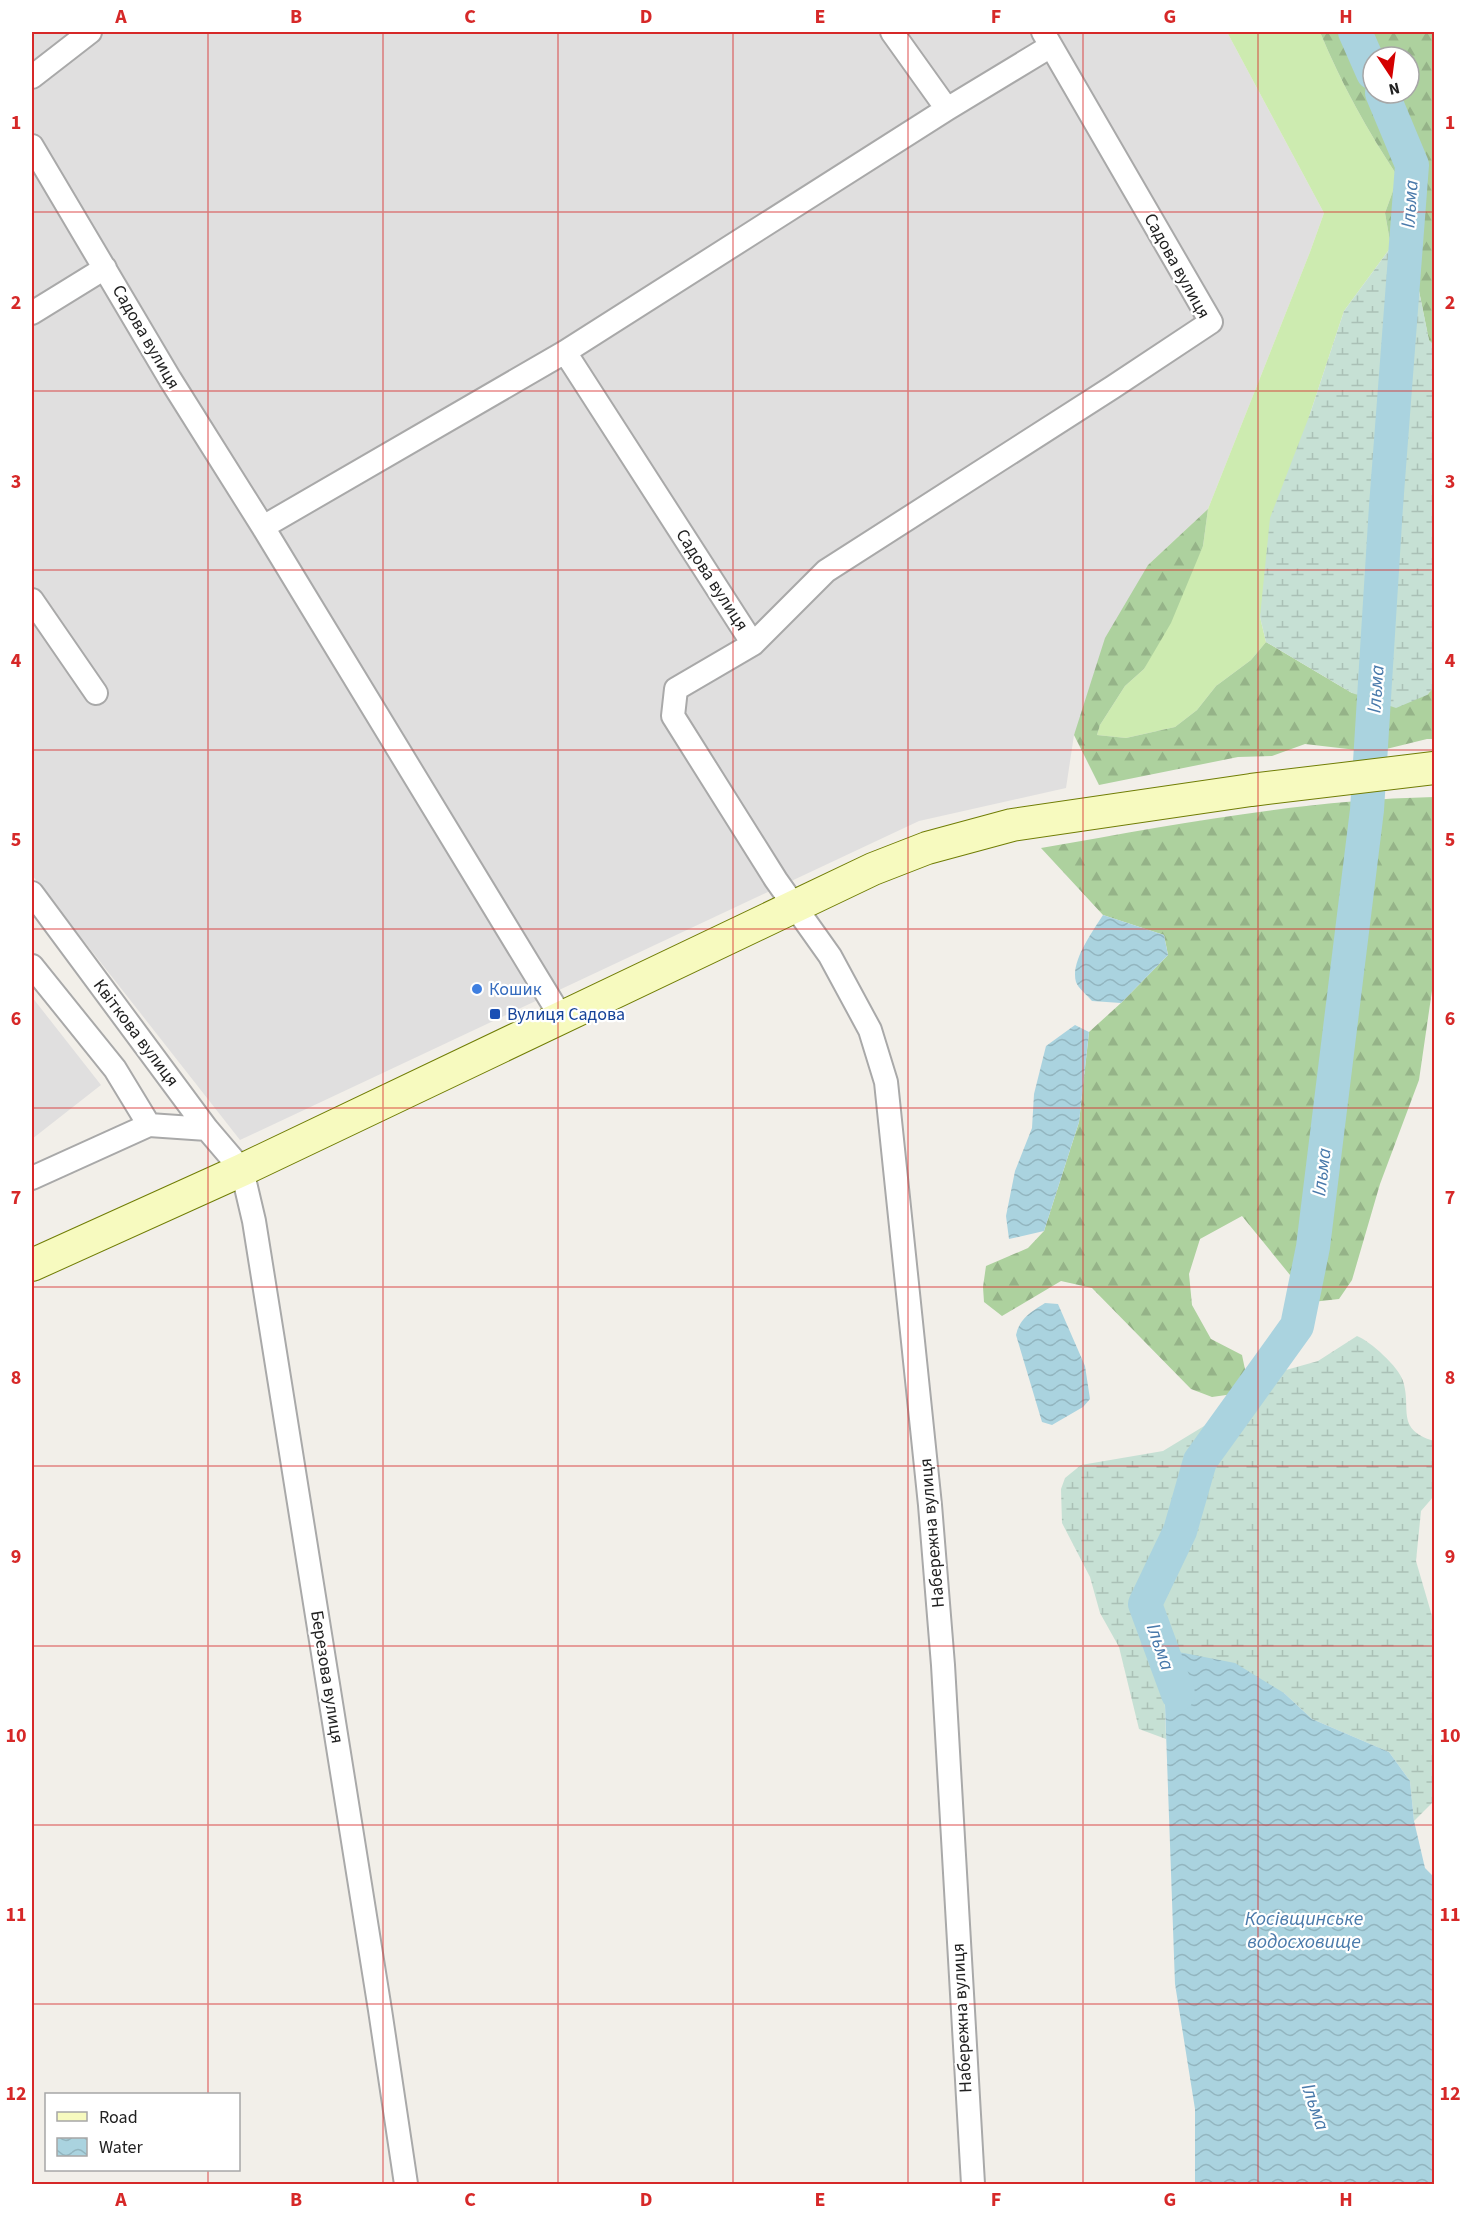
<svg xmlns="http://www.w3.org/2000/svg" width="1466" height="2216" font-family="'Source Sans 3',sans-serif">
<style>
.residential{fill:#e0dfdf}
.grass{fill:#cdebb0}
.forest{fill:url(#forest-firs);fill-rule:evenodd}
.wetland{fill:url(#wetland-marsh)}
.water{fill:url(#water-waves)}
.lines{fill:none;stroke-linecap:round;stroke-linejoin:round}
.river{stroke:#aad3df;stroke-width:34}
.street-casing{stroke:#a9a9a9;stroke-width:26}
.secondary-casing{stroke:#707d05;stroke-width:34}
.street{stroke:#fff;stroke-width:22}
.secondary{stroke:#f7fabf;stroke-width:32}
.grid{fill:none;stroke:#d62828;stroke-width:1.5;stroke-opacity:0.55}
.shop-dot{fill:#3f7fe0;stroke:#fff;stroke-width:2}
.transit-dot{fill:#1a4fb4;stroke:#fff;stroke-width:2}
.labels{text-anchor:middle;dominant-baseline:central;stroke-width:4.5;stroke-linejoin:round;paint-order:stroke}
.street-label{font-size:18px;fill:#222;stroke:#fff}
.shop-label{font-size:18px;fill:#366cbe;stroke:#fff;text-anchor:start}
.transit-label{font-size:18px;fill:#164399;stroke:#fff;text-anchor:start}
.water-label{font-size:20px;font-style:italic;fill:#4a7aab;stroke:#fff}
.neatline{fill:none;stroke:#d62828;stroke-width:2}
.grid-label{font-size:20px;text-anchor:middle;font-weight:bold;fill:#d62828}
</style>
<defs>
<pattern id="forest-firs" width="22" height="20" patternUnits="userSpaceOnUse" patternTransform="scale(1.5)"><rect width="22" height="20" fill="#add19e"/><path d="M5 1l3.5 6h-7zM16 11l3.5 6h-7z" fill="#95b388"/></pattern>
<pattern id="wetland-marsh" width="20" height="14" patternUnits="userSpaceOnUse" patternTransform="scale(1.5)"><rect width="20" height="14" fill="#c6e0d4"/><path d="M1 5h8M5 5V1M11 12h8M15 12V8" fill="none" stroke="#aac0b6"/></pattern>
<pattern id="water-waves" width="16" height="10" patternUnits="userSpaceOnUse" patternTransform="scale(1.5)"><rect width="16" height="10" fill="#aad3df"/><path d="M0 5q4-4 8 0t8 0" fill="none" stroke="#92b5bf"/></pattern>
</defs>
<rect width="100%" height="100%" fill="#f2efe9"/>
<!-- residential -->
<path class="residential" d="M 32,32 L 1227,32 L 1324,213 L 1310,252 L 1208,509 L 1148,565 L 1074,735 L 1066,788 L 919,821 L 240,1140 L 32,875 Z
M 32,997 L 101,1085 L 32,1139 Z"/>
<!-- grass -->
<path class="grass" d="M 1227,32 L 1320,32 C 1341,83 1367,130 1398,177 L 1385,213 L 1391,247 L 1344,311 L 1310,414 L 1260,617 L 1266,642 L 1251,660 L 1216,686 L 1197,710 L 1175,727 L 1126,738 L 1097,735 L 1100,725 L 1125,686 L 1144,669 L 1203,546 L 1208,509 L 1310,252 L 1324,213 Z"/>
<!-- forest -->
<path class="forest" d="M 1320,32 L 1434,32 L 1434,345 L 1429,341 L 1417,281 L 1416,262 L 1406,243 L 1391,247 L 1385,213 L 1398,177 C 1367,130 1341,83 1320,32 ZM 1373,57 L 1409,57 L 1409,93 L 1373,93 Z
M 1208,509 L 1203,546 L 1171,623 L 1144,669 L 1125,686 L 1100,725 L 1097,735 L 1126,738 L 1175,727 L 1197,710 L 1216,686 L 1251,660 L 1266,642 L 1352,693 L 1427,695 L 1434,687 L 1434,739 L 1427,739 L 1374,752 L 1305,744 L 1272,756 L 1238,757 L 1099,785 L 1074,735 L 1105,638 L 1148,565 Z
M 1434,797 L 1434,977 L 1419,1080 L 1380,1184 L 1352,1280 L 1339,1299 L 1312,1302 L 1242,1216 L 1200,1239 L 1189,1274 L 1192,1305 L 1211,1339 L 1242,1355 L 1247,1379 L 1233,1394 L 1212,1397 L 1191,1389 L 1092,1288 L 1061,1281 L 1002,1316 L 984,1302 L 983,1287 L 986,1266 L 1028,1248 L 1044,1231 L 1079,1122 L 1089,1032 L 1121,1003 L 1168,955 L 1164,935 L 1103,915 L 1041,848 C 1171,825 1302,800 1434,797 Z"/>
<!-- wetland -->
<path class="wetland" d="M 1406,243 L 1417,262 L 1417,281 L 1429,340 L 1434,345 L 1434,687 L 1427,695 L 1396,708 L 1352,693 L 1266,642 L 1260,617 L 1270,518 L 1310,414 L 1344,311 L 1391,247 Z
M 1357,1336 C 1370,1341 1399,1367 1403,1381 C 1412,1409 1395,1429 1434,1441 L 1434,1496 L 1421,1511 L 1416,1561 L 1432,1616 L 1434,1642 L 1434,1801 L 1414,1821 L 1410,1781 L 1389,1752 L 1312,1719 L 1284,1693 L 1163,1649 L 1166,1739 L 1139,1729 L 1119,1647 L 1100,1613 L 1090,1577 L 1062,1523 L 1061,1489 L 1065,1478 L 1081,1465 L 1163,1451 L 1270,1386 L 1286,1370 L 1318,1361 Z"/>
<!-- water -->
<path class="water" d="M 1103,915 L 1164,935 L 1168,955 L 1121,1003 L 1092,1001 C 1087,995 1078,988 1076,982 C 1070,962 1093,931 1103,915 Z
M 1075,1025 L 1089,1032 L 1079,1122 L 1044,1231 L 1009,1239 L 1006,1216 L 1015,1171 L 1032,1128 L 1034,1094 L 1046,1046 Z
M 1045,1303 L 1058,1304 L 1085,1366 L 1090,1399 L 1083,1407 L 1052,1425 L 1042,1422 L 1016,1335 C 1020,1318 1031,1312 1045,1303 Z
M 1163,1649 L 1235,1663 L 1284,1693 L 1312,1719 L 1389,1752 L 1410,1781 L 1414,1821 L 1425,1868 L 1434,1877 L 1434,2184 L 1195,2184 L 1195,2109 L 1175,1984 Z"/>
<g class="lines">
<!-- river -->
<path class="river" d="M 1355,32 L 1373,73
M 1178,1694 L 1145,1604 L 1180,1531 L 1200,1461 L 1297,1326 L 1313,1247 L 1367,810 L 1386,506 L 1412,165 L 1382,93"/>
<defs>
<path id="street" d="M 892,32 L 947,109
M 32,77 L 90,32
M 32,146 L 170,379 L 263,527 L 561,1017
M 32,313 L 105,268
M 565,352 L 753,644 L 826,571 L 1113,387 L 1211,322 L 1043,32
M 263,527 L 565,352 L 947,109 L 1051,46
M 32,600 L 96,693
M 753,644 L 676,689 L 673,716 L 776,880 L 830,956 L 870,1030 L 886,1082 L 930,1505 L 943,1665 L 973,2184
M 32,893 L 207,1129 L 242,1170 L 254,1221 L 380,2010 L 406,2184
M 32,966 L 115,1069 L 149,1125
M 32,1178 L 149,1125 L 207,1129"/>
<path id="secondary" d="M 32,1265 L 242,1170 L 873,869 L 927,848 L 1012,825 L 1251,790 L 1434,768"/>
</defs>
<!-- street casing -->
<use href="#street" class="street-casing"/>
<!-- secondary casing -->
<use href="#secondary" class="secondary-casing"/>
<!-- street -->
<use href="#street" class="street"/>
<!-- secondary -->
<use href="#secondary" class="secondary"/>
</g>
<!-- grid -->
<path class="grid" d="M 208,32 L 208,2094M 383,32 L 383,2184M 558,32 L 558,2184M 733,32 L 733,2184M 908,32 L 908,2184M 1083,32 L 1083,2184M 1258,32 L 1258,2184M 32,212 L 1434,212M 32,391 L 1434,391M 32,570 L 1434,570M 32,750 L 1434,750M 32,929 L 1434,929M 32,1108 L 1434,1108M 32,1287 L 1434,1287M 32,1466 L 1434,1466M 32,1646 L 1434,1646M 32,1825 L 1434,1825M 32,2004 L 1434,2004M 208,2170 L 208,2184"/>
<!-- markers -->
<circle class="shop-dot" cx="477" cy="989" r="6"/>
<rect class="transit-dot" x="489" y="1008" width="12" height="12" rx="3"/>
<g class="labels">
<!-- street labels -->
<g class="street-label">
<text transform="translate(1177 266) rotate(61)">Садова вулиця</text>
<text transform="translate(146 337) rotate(60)">Садова вулиця</text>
<text transform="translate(712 580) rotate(57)">Садова вулиця</text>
<text transform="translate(136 1033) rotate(53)">Квіткова вулиця</text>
<text transform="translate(932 1533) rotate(-95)">Набережна вулиця</text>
<text transform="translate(327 1677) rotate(81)">Березова вулиця</text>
<text transform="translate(962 2018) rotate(-93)">Набережна вулиця</text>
</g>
<!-- shop labels -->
<g class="shop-label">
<text x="489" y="989">Кошик</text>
</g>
<!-- transit labels -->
<g class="transit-label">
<text x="507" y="1014">Вулиця Садова</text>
</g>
<!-- water labels -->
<g class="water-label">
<text transform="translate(1410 204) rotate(-86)">Ільма</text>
<text transform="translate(1376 689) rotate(-86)">Ільма</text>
<text transform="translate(1322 1172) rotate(-83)">Ільма</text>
<text transform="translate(1160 1647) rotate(71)">Ільма</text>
<text x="1304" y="1919">Косівщинське<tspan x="1304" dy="23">водосховище</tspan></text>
<text transform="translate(1315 2107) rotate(71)">Ільма</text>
</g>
</g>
<!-- border -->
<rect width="1466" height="2216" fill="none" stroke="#ffffff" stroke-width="66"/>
<!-- legend -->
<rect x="45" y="2093" width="195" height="78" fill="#ffffff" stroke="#a7a7a7" stroke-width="1.5"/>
<rect x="57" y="2112" width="30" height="9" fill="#f7fabf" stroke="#a7a7a7" stroke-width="1.5"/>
<text x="99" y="2123" font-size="18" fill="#222222">Road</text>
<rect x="57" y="2138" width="30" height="18" fill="url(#water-waves)" stroke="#a7a7a7" stroke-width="1.5"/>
<text x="99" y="2153" font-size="18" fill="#222222">Water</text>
<!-- north arrow -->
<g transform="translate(1391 75) rotate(167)"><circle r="28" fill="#ffffff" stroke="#a7a7a7" stroke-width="1.5"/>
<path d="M0-4.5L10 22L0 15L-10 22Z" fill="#d40000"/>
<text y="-9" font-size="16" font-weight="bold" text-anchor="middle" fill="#222222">N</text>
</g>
<rect x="33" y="33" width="1400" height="2150" class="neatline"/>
<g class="grid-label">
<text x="121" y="23">A</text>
<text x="296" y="23">B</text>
<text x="470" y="23">C</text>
<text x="646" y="23">D</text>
<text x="820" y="23">E</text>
<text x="996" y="23">F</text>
<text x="1170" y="23">G</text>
<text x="1346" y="23">H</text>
<text x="16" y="129">1</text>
<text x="1450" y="129">1</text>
<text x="16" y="309">2</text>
<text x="1450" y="309">2</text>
<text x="16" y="488">3</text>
<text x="1450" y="488">3</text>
<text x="16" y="667">4</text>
<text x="1450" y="667">4</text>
<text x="16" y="846">5</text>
<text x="1450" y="846">5</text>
<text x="16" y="1025">6</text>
<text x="1450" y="1025">6</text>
<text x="16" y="1204">7</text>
<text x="1450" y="1204">7</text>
<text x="16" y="1384">8</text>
<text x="1450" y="1384">8</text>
<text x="16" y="1563">9</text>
<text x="1450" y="1563">9</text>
<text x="16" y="1742">10</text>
<text x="1450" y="1742">10</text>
<text x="16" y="1921">11</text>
<text x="1450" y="1921">11</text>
<text x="16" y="2100">12</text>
<text x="1450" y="2100">12</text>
<text x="121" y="2206">A</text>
<text x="296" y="2206">B</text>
<text x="470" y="2206">C</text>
<text x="646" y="2206">D</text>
<text x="820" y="2206">E</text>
<text x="996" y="2206">F</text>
<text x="1170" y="2206">G</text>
<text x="1346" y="2206">H</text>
</g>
</svg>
